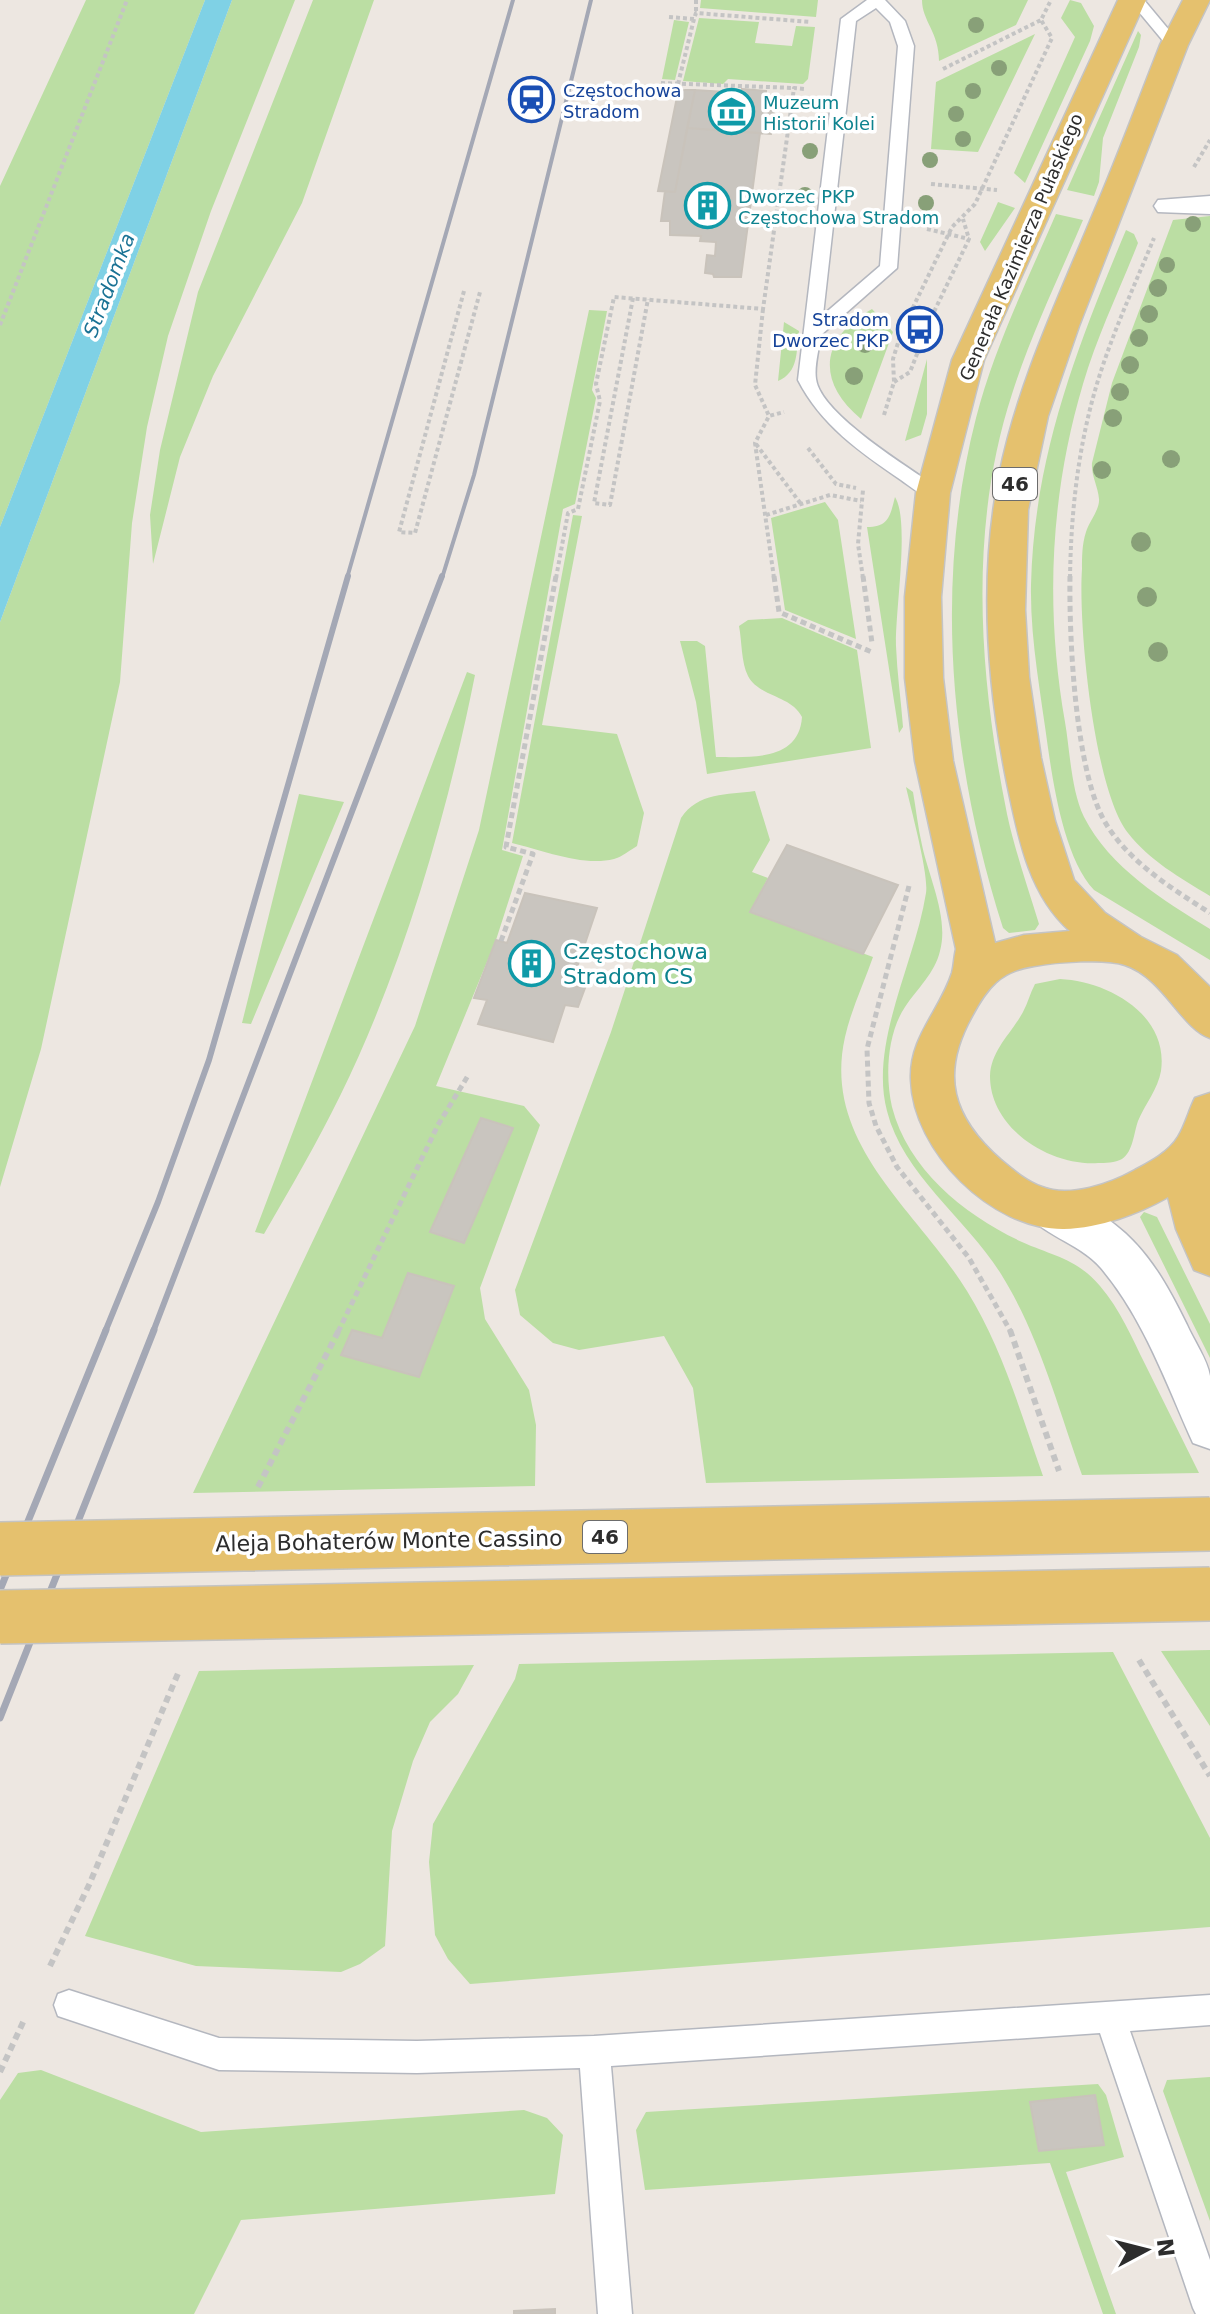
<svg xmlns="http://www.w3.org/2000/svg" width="1210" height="2314" font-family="'DejaVu Sans',sans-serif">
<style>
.green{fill:#bbdea3;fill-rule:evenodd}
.water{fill:#7fd1e5}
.building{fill:#c9c5bf;stroke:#c9c3bb;stroke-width:2}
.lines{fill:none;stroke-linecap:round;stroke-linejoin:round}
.lane-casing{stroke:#b4b7bf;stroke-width:3}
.street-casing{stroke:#b4b7bf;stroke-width:3}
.secondary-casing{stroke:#b4b7bf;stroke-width:3}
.primary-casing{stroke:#c4c4c4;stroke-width:3}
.path-far2{stroke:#c4c4c4;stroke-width:4;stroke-dasharray:4 3;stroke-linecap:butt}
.path-far1{stroke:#c4c4c4;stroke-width:5;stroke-dasharray:6 4;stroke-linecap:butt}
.path{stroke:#c4c4c4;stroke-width:6;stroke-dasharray:7 5;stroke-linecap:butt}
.lane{fill:#fff;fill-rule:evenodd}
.street{fill:#fff;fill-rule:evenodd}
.secondary{fill:#fff;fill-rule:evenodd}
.primary{fill:#e5c16e;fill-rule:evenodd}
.rail-far2{stroke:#a4a8b5;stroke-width:4}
.rail-far1{stroke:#a4a8b5;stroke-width:6}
.rail{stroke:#a4a8b5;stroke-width:7}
.primary-bridge-casing{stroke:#c4c4c4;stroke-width:56;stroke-linecap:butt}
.primary-bridge{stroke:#e5c16e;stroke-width:53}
.tree{fill:#88a078}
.labels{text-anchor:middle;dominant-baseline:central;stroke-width:7;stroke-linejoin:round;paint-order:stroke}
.far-transit-label{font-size:18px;fill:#164399;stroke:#fff;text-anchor:start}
.far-culture-label{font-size:18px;fill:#0d838f;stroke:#fff;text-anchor:start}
.far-street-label{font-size:18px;fill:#2d2d2d;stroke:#fff}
.far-water-label{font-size:20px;font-style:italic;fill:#1a7294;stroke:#fff}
.shield{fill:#fff;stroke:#6c6c6c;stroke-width:2}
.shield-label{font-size:20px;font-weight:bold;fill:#2d2d2d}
.culture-label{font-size:22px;fill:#0d838f;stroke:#fff;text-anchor:start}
.street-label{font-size:22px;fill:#2d2d2d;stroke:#fff}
</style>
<rect width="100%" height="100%" fill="#ede7e1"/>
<!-- green -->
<path class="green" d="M 86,0 L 205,0 L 0,527 L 0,186 Z
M 232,0 L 295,0 L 211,211 L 168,336 L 147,427 L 132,523 L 120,682 L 41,1049 L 0,1187 L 0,622 Z
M 313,0 L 374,0 L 302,203 L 213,376 L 180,457 L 153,564 L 150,515 L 160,450 L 198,292 Z
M 701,0 L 818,0 L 816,17 L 700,8 Z
M 922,0 L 1028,0 L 1016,25 L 939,61 C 939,32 922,21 922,0 Z
M 1070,0 L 1081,3 L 1094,26 L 1090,41 L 1025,183 L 1014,173 L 1075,37 L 1061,18 Z
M 699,18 L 759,22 L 755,43 L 792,46 L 796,26 L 815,27 L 808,79 L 803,84 L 728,79 L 723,84 L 683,81 Z
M 674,20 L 689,22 L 675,80 L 662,79 Z
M 1138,31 L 1141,35 L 1139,47 L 1103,138 L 1099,182 L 1094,196 L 1067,190 Z
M 1035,34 L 978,152 L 931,149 L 936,82 Z
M 998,202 L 1015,208 L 985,251 L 980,242 Z
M 1056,214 L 1083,220 C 1059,277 1031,334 1012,394 C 968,529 979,676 1007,814 C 1015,851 1028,888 1039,924 L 1035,930 L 1009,933 L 1003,928 C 951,765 933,586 976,418 C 994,348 1027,281 1056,214 Z
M 1210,216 L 1210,896 C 1180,878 1149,860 1128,833 C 1094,790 1078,625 1082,569 C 1082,557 1082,544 1086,532 C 1089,522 1100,509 1099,499 C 1098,486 1091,476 1092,463 L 1112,383 L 1173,220 Z
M 1126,230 L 1134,234 L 1138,243 C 1120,289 1097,336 1083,384 C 1050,495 1045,608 1065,722 C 1070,751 1071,790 1084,817 C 1110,868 1163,900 1210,929 L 1210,960 L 1094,890 C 1065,859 1054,789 1048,748 C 1041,694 1030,639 1031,585 C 1034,456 1077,347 1126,230 Z
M 872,309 L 893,332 L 861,419 C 815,381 821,337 872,309 Z
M 589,310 L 607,311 L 592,390 L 596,398 L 575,504 L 563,509 L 502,850 L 523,856 L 496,940 L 436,1086 L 524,1106 L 540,1125 L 480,1288 L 485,1319 L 529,1390 L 536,1425 L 535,1486 L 193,1493 L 415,1026 L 479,830 Z
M 784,322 L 799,331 C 796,352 799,372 778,381 Z
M 927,359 L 927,414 L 921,435 L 905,441 Z
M 895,497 C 910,521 895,611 896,646 C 897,673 901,700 903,727 L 899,733 L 867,527 C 889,527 890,516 895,497 Z
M 825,502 L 838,520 L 856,639 L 785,610 L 771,518 Z
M 573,515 L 582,516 L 542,725 L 617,734 L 644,813 L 637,846 C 630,850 622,857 614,859 C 583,867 542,850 512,843 Z
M 782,618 L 857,650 L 871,748 L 707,774 L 696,702 L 680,641 L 697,641 L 705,646 L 716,757 C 749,757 799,762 802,717 C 791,695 759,697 748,676 C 741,662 742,641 739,626 L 748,620 Z
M 467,672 L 475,675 C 447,815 403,968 340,1096 C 317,1143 290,1189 264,1234 L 255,1232 Z
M 906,787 L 913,792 C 916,809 918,828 922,845 C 929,878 949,918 940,951 C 935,973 917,989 905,1007 C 887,1034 885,1076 892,1107 C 908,1170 966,1216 1022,1242 C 1053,1256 1076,1258 1100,1286 C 1120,1309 1132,1338 1145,1364 C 1163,1400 1181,1437 1199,1473 L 1082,1475 C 1058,1407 1039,1335 1001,1274 C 967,1219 903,1175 887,1111 C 869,1043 915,963 926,893 C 929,875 911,809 906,787 Z
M 755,791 L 770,840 L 752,872 L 768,878 L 750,912 L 873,957 C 864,983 851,1010 845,1037 C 821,1144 918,1211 967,1291 C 1002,1347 1021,1414 1043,1476 L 706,1483 L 693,1388 L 664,1336 L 579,1350 L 553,1343 L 520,1315 L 515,1290 L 611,1032 L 681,818 C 698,792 727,795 755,791 Z
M 299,794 L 344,802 L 251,1024 L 242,1023 Z
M 1060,979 C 1107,981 1169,1014 1161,1071 C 1158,1089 1145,1104 1138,1121 C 1134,1132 1133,1152 1122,1159 C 1115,1163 1105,1163 1098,1163 C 1050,1166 990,1129 990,1076 C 991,1050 1011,1034 1023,1012 C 1028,1003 1030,993 1035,984 Z
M 1144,1212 L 1157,1217 L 1210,1324 L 1210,1358 L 1140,1217 Z
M 1210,1650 L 1210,1726 L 1161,1651 Z
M 1113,1652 L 1210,1838 L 1210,1927 L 470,1984 L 448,1959 L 435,1935 L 429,1862 L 433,1824 L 515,1679 L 519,1664 Z
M 474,1665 L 458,1694 L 430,1722 L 413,1761 L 392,1831 L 385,1946 L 360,1964 L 341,1972 L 196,1966 L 85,1936 L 199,1671 Z
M 41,2070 L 201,2132 L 524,2110 L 547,2118 L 563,2135 L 555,2194 L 241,2220 L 194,2314 L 0,2314 L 0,2100 L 18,2073 Z
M 1210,2077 L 1210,2221 L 1163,2091 L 1167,2080 Z
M 1098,2084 L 1106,2095 L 1124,2157 L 1066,2172 L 1116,2314 L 1103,2314 L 1050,2163 L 645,2190 L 636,2130 L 646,2112 ZM 1095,2096 L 1104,2145 L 1039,2151 L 1030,2102 Z"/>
<!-- water -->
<path class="water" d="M 205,0 L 232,0 L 0,622 L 0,527 Z"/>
<!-- building -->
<path class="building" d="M 742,89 L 766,91 L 766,95 L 776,96 L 771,134 L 687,128 L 695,90 L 742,93 Z
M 685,90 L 695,90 L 675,192 L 658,191 L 678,92 Z
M 687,128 L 760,133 L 741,277 L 714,277 L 713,274 L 705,273 L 707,255 L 715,256 L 716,242 L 700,241 L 701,236 L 670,235 L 670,221 L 661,221 L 665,191 L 675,192 Z
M 919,315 L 929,317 L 922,334 L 913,332 Z
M 787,845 L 898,885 L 863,954 L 750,912 Z
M 525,893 L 597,908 L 571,985 L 585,988 L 578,1007 L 565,1005 L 553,1042 L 478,1024 L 487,1000 L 474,998 L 496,940 L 507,943 Z
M 481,1118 L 513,1128 L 464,1243 L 430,1232 Z
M 408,1273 L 454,1286 L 419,1377 L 341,1355 L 352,1330 L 382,1338 Z
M 1095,2095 L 1104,2145 L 1039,2151 L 1030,2102 Z
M 555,2309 L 555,2314 L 514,2314 L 514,2311 Z"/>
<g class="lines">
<defs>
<path id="lane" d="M 867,0 L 885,0 L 905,21 L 914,46 L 897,268 L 821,335 C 819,349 814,366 816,379 C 820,414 911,469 940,489 L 942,493 L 933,499 C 921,496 911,487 901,480 C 860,452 821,425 798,380 L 841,19 ZM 876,8 L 890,22 L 898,46 L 880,266 L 823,315 L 856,21 Z
M 1129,0 L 1144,0 L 1179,42 L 1179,48 L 1169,48 Z
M 69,1990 L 219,2038 L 417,2041 L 594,2036 L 1210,1995 L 1210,2025 L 1130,2031 L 1210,2260 L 1210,2314 L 1196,2314 L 1193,2308 L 1100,2033 L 611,2066 L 632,2314 L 598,2314 L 580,2068 L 417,2073 L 219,2070 L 58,2016 L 54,2005 L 58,1994 Z"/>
<path id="street" d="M 1210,196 L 1210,214 L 1158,212 L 1154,206 L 1158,200 Z"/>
<path id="secondary" d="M 1047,1189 C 1124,1217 1152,1253 1187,1325 C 1194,1341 1207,1359 1210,1376 C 1210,1398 1210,1426 1210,1449 L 1193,1443 C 1166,1383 1144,1319 1101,1268 C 1079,1242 1037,1234 1025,1209 L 1031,1195 Z"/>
<path id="primary" d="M 1118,0 L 1146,0 L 984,360 L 950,493 L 941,597 L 943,678 L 953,761 L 995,943 L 1024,935 L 1070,931 C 1028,894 1018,835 1007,783 C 987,684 979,576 999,476 C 1017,385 1058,299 1093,214 C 1117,158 1138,101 1160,45 L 1183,0 L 1210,0 L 1188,45 L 1079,326 L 1048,416 L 1028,510 L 1025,610 L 1029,677 L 1041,758 L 1055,821 L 1074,880 L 1105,913 L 1141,937 L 1177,955 L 1210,987 L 1210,1038 C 1181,1028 1164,978 1125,965 C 1105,958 1056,962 1034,966 C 1000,971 987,988 972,1016 C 939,1075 953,1118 1001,1160 C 1013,1170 1027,1182 1042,1187 C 1070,1198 1110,1184 1135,1170 C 1150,1162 1169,1152 1178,1137 C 1185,1126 1189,1110 1195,1098 L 1210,1093 L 1210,1276 L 1194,1270 L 1176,1229 L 1168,1197 C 1138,1214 1100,1228 1064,1229 C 992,1230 913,1151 911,1080 C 909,1037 940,1011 952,973 C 954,966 954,957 956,949 L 915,761 L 905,678 L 905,597 L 916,493 L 952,360 Z"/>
</defs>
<!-- lane casing -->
<use href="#lane" class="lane-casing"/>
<!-- street casing -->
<use href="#street" class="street-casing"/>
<!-- secondary casing -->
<use href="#secondary" class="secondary-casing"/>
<!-- primary casing -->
<use href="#primary" class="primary-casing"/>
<!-- path-far2 -->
<path class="path-far2" d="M 696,0 L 696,13
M 669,17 L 694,19 L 696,13 L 811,22
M 943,69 L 1041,20
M 661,83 L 794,88
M 678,84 L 694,19
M 1194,167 L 1210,140
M 931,184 L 997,190
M 927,229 L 969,239
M 464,291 L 399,532 L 415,533 L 480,292
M 633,298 L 594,503 L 610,505 L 648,299
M 763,309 L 755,385 L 769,416
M 0,325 L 127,0
M 894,382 L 910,372 L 931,318 L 969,239 L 963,219
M 884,415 L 894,382 L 893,359 L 902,330 L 952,227 L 975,204 L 1052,38 L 1041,20 L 1051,0
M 756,444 L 801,504
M 808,448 L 836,484 L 856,488
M 766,515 L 830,495 L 861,501
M 556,578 L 568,513 L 578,509 L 600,401 L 596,384 L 614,297 L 763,309 L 794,88 L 804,89
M 774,578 L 755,443 L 769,416 L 784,412
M 863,578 L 858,544 L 863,490
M 1070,578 C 1071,508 1079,438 1101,371 C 1116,325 1136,282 1154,238"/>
<!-- path-far1 -->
<path class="path-far1" d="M 774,576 L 779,612 L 874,653
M 863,576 L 872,643
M 1070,576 C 1069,637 1075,778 1108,827 C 1133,865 1173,889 1210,913
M 909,886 L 867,1049 L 869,1103 L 876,1126 L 897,1167 L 969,1258 L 1011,1332
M 501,941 L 533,854 L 506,847 L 556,576
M 338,1332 L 438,1125 L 469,1074"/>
<!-- path -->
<path class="path" d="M 1010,1330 L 1059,1471
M 258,1487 L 339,1330
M 1139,1660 L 1210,1776
M 50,1966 L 89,1885 L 179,1671
M 0,2072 L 25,2018"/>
<!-- lane -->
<use href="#lane" class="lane"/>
<!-- street -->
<use href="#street" class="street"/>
<!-- secondary -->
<use href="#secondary" class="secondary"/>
<!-- primary -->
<use href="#primary" class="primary"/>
<!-- rail-far2 -->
<path class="rail-far2" d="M 347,578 L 513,0
M 442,578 L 474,475 L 591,0"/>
<!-- rail-far1 -->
<path class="rail-far1" d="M 105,1332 L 158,1202 L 209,1060 L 348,576
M 153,1332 L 442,576"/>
<!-- rail -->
<path class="rail" d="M 0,1590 L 106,1330
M 0,1718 L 154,1330"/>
<defs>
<path id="primary-bridge" d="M 0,1549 L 1210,1524
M 0,1617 L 1210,1594"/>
</defs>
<!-- primary-bridge casing -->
<use href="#primary-bridge" class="primary-bridge-casing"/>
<!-- primary-bridge -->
<use href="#primary-bridge" class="primary-bridge"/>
</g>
<!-- trees -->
<g class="tree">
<circle cx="976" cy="25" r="8"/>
<circle cx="999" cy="68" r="8"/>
<circle cx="973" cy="91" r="8"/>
<circle cx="956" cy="114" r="8"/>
<circle cx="963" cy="139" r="8"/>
<circle cx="810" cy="151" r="8"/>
<circle cx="930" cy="160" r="8"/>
<circle cx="805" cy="195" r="8"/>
<circle cx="926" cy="203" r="8"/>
<circle cx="1193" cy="224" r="8"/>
<circle cx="1167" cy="265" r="8"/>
<circle cx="1158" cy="288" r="9"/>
<circle cx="1149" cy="314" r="9"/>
<circle cx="1139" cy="338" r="9"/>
<circle cx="865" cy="344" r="9"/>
<circle cx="1130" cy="365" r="9"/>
<circle cx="854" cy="376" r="9"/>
<circle cx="1120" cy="392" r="9"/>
<circle cx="1113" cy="418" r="9"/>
<circle cx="1171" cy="459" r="9"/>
<circle cx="1102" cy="470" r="9"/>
<circle cx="1141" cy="542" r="10"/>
<circle cx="1147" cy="597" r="10"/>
<circle cx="1158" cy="652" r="10"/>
</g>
<!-- icons -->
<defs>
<symbol id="station-ring" viewBox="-11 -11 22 22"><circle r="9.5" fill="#fff" stroke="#1a4fb4" stroke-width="1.5"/><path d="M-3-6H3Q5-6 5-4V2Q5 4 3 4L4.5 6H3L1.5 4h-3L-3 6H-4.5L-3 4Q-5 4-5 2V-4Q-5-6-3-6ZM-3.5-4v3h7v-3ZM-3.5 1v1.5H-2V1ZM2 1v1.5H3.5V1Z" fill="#1a4fb4"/></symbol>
<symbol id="museum-ring" viewBox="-11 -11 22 22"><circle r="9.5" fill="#fff" stroke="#0f9aa8" stroke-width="1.5"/><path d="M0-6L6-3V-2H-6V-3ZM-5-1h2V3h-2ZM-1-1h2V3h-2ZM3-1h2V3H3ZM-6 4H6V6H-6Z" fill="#0f9aa8"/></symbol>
<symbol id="building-ring" viewBox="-11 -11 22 22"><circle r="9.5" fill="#fff" stroke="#0f9aa8" stroke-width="1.5"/><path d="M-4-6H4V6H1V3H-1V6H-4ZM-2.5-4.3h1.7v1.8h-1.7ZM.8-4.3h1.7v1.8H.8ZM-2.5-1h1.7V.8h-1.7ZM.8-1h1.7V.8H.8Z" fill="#0f9aa8"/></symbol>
<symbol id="bus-ring" viewBox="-11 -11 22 22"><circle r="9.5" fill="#fff" stroke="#1a4fb4" stroke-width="1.5"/><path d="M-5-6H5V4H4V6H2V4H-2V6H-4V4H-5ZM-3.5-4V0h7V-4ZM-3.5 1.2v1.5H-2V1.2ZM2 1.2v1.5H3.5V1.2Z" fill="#1a4fb4"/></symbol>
</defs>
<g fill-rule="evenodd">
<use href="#station-ring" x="506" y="74" width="51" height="51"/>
<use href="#museum-ring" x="706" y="86" width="51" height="51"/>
<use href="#building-ring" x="682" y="180" width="51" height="51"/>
<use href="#bus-ring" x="894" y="304" width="51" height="51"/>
<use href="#building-ring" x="506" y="938" width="51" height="51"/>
</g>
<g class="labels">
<!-- far-transit labels -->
<g class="far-transit-label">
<text x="563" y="90">Częstochowa<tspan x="563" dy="21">Stradom</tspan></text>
<text x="889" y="319" text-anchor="end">Stradom<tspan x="889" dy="21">Dworzec PKP</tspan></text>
</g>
<!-- far-culture labels -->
<g class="far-culture-label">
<text x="763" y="102">Muzeum<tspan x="763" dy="21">Historii Kolei</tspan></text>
<text x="738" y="196">Dworzec PKP<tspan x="738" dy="21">Częstochowa Stradom</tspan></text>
</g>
<!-- far-street labels -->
<g class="far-street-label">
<text transform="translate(1021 247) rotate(-67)">Generała Kazimierza Pułaskiego</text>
</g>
<!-- far-water labels -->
<g class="far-water-label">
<text transform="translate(109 285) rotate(-69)">Stradomka</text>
</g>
<!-- shield labels -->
<g class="shield">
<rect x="993" y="468" width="44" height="32" rx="6"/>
<rect x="583" y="1521" width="44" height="32" rx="6"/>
</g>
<g class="shield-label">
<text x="1015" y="484">46</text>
<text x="605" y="1537">46</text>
</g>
<!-- culture labels -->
<g class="culture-label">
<text x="563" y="951">Częstochowa<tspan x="563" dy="25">Stradom CS</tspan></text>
</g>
<!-- street labels -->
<g class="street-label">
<text transform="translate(389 1541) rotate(-1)">Aleja Bohaterów Monte Cassino</text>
</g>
</g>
<!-- north arrow -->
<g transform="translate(1146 2250) rotate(83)" stroke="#ffffff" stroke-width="6" paint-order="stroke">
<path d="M0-6L14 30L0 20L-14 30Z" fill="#2d2d2d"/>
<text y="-12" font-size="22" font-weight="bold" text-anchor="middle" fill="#2d2d2d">N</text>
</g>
</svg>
